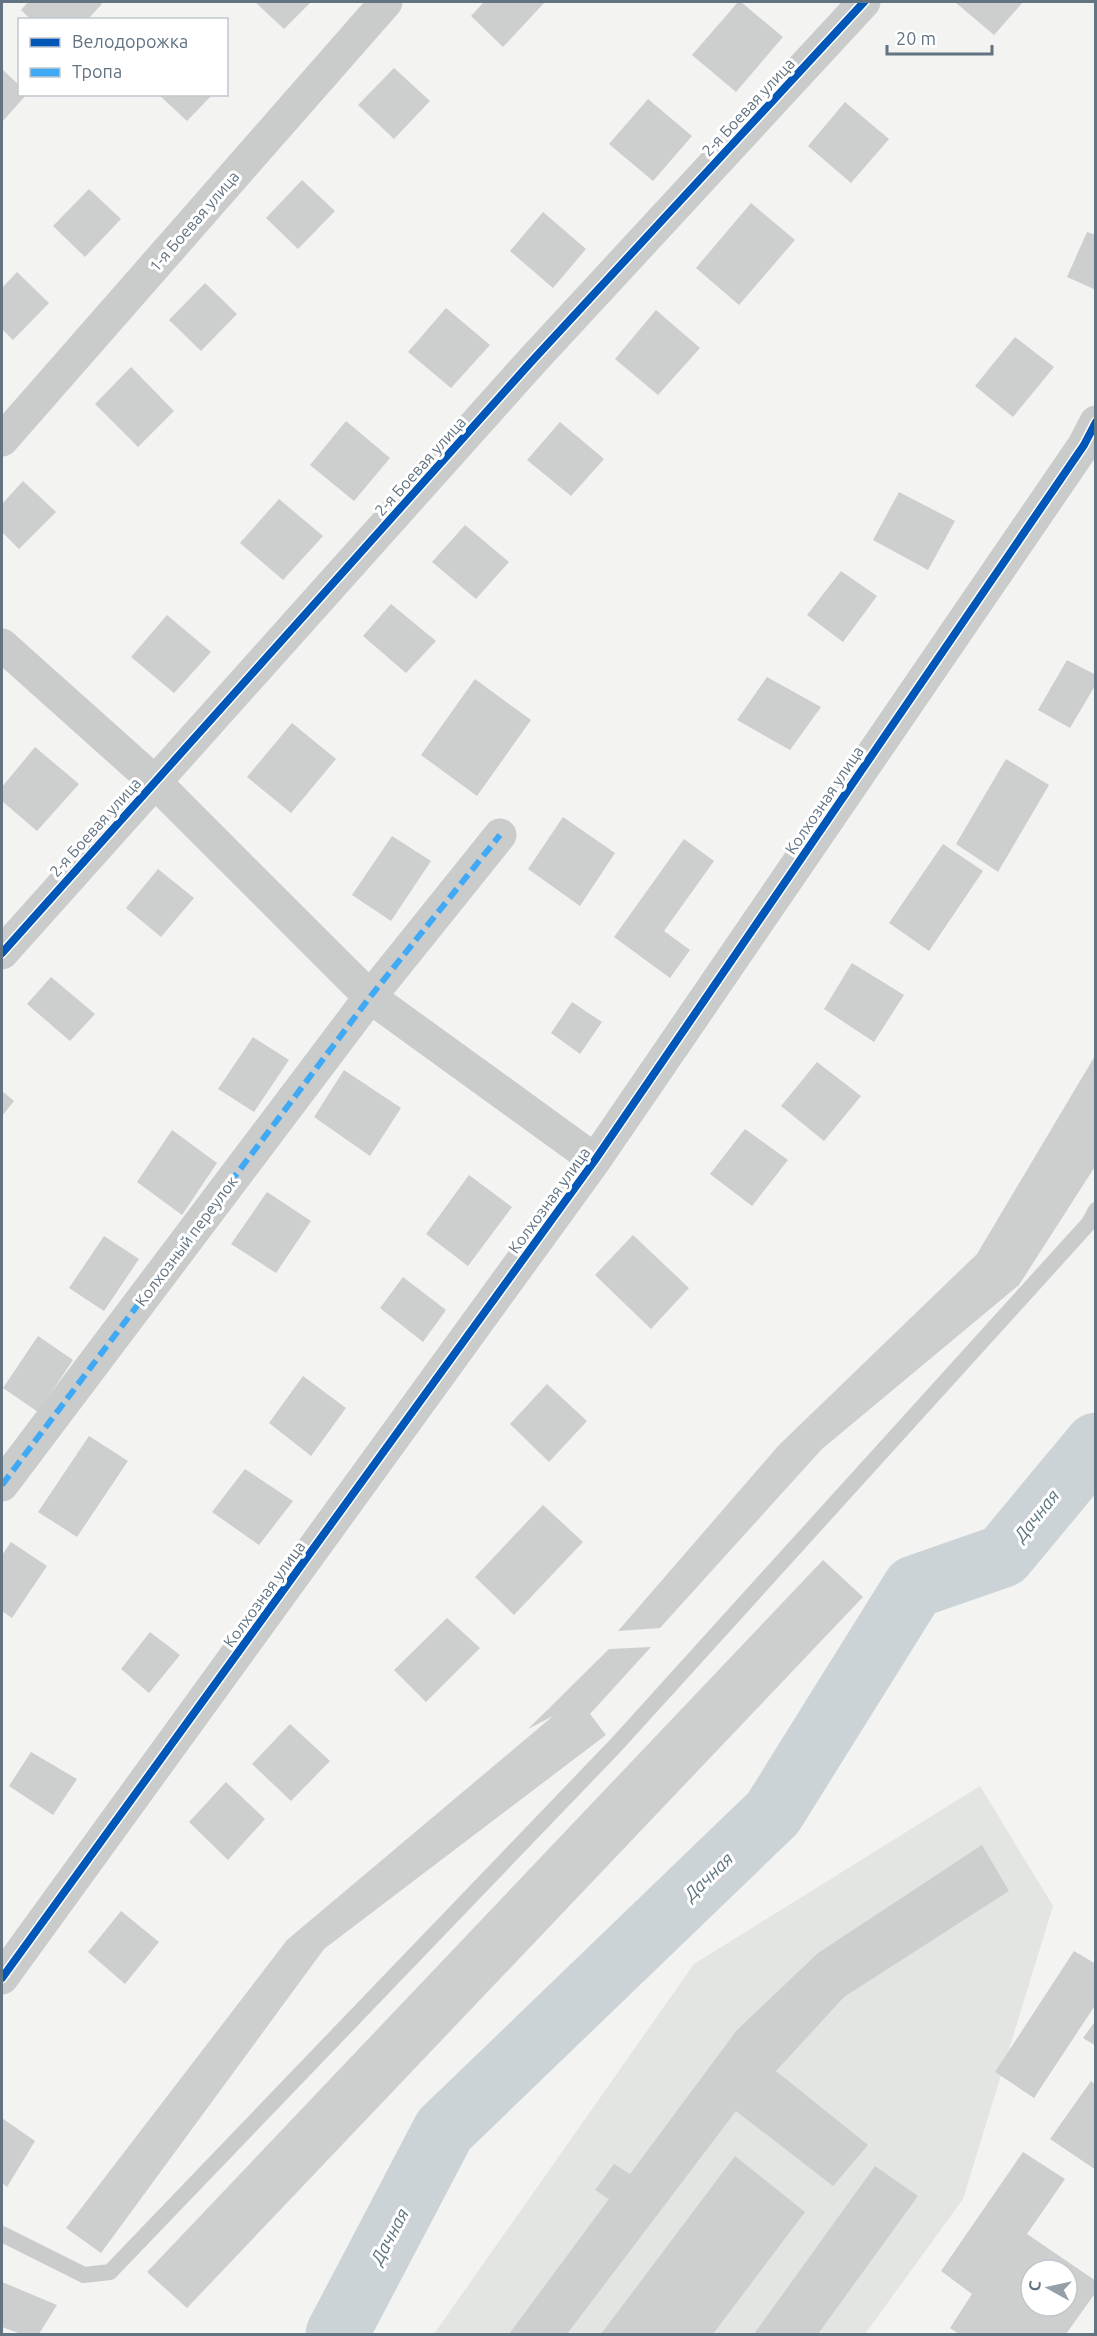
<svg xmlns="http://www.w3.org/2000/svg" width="1097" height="2336" font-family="Ubuntu,sans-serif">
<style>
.built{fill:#e3e5e3}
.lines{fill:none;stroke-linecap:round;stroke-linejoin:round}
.river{stroke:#cbd3d6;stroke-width:63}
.building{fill:#cdcece;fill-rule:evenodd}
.lane{stroke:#cacccc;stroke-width:16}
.street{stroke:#cacccc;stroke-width:33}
.quiet{stroke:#3fa9f5;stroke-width:6;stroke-dasharray:12 6;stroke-linecap:butt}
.cycleway-casing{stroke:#fff;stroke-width:11}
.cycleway{stroke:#0057b8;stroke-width:8}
.labels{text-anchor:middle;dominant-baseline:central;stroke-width:6;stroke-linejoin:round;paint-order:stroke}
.street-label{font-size:16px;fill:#627382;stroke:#fff}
.water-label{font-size:18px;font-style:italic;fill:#5e757f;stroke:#fff}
</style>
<rect width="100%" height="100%" fill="#f3f3f1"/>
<!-- built -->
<path class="built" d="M 980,1786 L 1053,1906 L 963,2199 L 865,2334 L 434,2334 L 694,1964 Z"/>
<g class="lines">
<!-- river -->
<path class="river" d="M 337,2334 L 444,2130 L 773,1813 L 914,1587 L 1003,1556 L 1096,1444"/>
</g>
<!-- building -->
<path class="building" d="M 28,2 L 100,2 L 102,4 L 87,20 L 31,20 L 21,10 Z
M 255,2 L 311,2 L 284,29 Z
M 484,2 L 545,2 L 503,47 L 471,16 Z
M 738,2 L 741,2 L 783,37 L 736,92 L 692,55 Z
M 955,2 L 1023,2 L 994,35 Z
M 394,68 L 430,101 L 394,139 L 358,105 Z
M 2,69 L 20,86 L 20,94 L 27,94 L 2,122 Z
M 158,94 L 213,94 L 187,121 Z
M 648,99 L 692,136 L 653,181 L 609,144 Z
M 845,102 L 889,139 L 851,183 L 808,146 Z
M 302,180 L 335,211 L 298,249 L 266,218 Z
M 89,189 L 121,219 L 85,257 L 53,226 Z
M 751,203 L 795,240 L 739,305 L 696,268 Z
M 543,212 L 586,249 L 553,288 L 510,251 Z
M 1087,232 L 1096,235 L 1096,290 L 1067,277 Z
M 17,272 L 49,303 L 13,340 L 2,329 L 2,288 Z
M 205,283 L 237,314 L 201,351 L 169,320 Z
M 446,308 L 490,345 L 451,388 L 408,352 Z
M 656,310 L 700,348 L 658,395 L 615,359 Z
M 1015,337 L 1054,367 L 1013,417 L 975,386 Z
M 131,367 L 174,411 L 138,447 L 95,404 Z
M 346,421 L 390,458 L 354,501 L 310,465 Z
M 560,422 L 604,459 L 571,496 L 527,460 Z
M 23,481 L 56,512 L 19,549 L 2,532 L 2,504 Z
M 899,492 L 955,521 L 928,570 L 873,540 Z
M 279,499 L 323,536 L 283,580 L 240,543 Z
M 465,525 L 509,562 L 476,599 L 432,562 Z
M 841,571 L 877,596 L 843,642 L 807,615 Z
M 391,604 L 436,641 L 406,673 L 363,636 Z
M 167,615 L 211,652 L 174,693 L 131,657 Z
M 1067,660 L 1096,675 L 1096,684 L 1070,728 L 1038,710 Z
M 767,677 L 821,707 L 790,750 L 737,720 Z
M 475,679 L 531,720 L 477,796 L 421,755 Z
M 292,723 L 336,759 L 291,813 L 247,777 Z
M 35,747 L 79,784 L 37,831 L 2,801 L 2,787 Z
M 1006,759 L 1049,785 L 998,872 L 956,844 Z
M 563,817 L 615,853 L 580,906 L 528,869 Z
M 392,836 L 431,861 L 391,921 L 352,895 Z
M 684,839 L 714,861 L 664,931 L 690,950 L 670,978 L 614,937 Z
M 943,844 L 983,871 L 929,951 L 889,923 Z
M 158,869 L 194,898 L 161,937 L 126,908 Z
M 852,963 L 904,995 L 874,1042 L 824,1009 Z
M 51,977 L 95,1014 L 70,1041 L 27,1004 Z
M 572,1002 L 602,1022 L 580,1054 L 551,1033 Z
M 253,1037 L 289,1060 L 254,1112 L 218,1089 Z
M 1096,1054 L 1096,1165 L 1019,1285 L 822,1449 L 660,1628 L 618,1631 L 779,1445 L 977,1254 Z
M 817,1062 L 861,1096 L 824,1141 L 781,1106 Z
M 344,1070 L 401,1108 L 370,1156 L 314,1117 Z
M 2,1091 L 14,1101 L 2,1116 Z
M 745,1129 L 788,1160 L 752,1206 L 710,1174 Z
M 172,1130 L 217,1163 L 182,1215 L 137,1182 Z
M 469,1175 L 512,1207 L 468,1266 L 426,1234 Z
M 267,1192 L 311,1221 L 276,1273 L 231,1244 Z
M 633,1235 L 689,1288 L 651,1329 L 595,1275 Z
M 104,1236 L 139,1259 L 104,1311 L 69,1288 Z
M 403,1277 L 446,1310 L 423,1342 L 380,1308 Z
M 38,1336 L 73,1360 L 38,1412 L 3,1388 Z
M 303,1376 L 346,1408 L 311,1456 L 269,1423 Z
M 547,1384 L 587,1421 L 549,1462 L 510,1424 Z
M 89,1436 L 128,1461 L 77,1537 L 38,1512 Z
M 245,1469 L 293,1501 L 259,1545 L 212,1512 Z
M 543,1505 L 583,1542 L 514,1615 L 475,1577 Z
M 11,1542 L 47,1566 L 12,1618 L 2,1611 L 2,1555 Z
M 823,1560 L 863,1597 L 187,2308 L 147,2272 Z
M 447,1618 L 480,1648 L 426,1702 L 394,1670 Z
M 150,1632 L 180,1655 L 149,1693 L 121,1669 Z
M 651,1647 L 590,1714 L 606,1735 L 324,1949 L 101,2253 L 66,2228 L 287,1940 L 553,1716 L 528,1729 L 609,1649 Z
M 290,1724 L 330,1761 L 291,1801 L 252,1764 Z
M 31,1752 L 77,1779 L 53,1815 L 9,1786 Z
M 226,1782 L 265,1819 L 228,1860 L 189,1822 Z
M 982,1845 L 1009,1891 L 844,1997 L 776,2071 L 868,2145 L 833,2186 L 736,2111 L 567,2334 L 509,2334 L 609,2199 L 595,2190 L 614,2164 L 630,2174 L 737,2030 L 818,1953 Z
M 121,1911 L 159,1942 L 125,1984 L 88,1952 Z
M 1074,1951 L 1096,1964 L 1096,2004 L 1034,2098 L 995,2072 Z
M 1096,2020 L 1096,2046 L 1083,2038 Z
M 1091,2081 L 1096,2085 L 1096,2170 L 1050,2139 Z
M 2,2118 L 35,2141 L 7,2187 L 2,2183 Z
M 1023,2152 L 1065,2179 L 1027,2234 L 1096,2281 L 1096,2292 L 1066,2334 L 959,2334 L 950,2328 L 972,2294 L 941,2271 ZM 1031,2270 L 1067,2270 L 1067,2306 L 1031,2306 Z
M 735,2156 L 805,2212 L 713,2334 L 601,2334 Z
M 875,2166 L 918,2196 L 818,2334 L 754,2334 Z
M 2,2282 L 57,2305 L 39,2334 L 21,2334 L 2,2327 Z"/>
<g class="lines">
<!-- lane -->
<path class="lane" d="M 2,2234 L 84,2275 L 110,2272 L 617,1744 L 1089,1223 L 1096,1210"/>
<!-- street -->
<path class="street" d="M 2,440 L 386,2
M 2,645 L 154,781 L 370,997 L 595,1160
M 2,953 L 532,361 L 864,2
M 2,1485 L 370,997 L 500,835
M 2,1978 L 595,1160 L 1084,445 L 1096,422"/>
<!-- quiet -->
<path class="quiet" d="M 2,1485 L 370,997 L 500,835"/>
<defs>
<path id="cycleway" d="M 2,953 L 532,361 L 864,2
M 2,1978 L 595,1160 L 1084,445 L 1096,422"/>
</defs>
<!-- cycleway casing -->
<use href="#cycleway" class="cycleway-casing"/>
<!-- cycleway -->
<use href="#cycleway" class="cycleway"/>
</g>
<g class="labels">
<!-- street labels -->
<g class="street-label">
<text transform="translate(748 107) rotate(-47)">2-я Боевая улица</text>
<text transform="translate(194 221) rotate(-49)">1-я Боевая улица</text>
<text transform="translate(420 466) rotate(-48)">2-я Боевая улица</text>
<text transform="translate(824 800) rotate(-56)">Колхозная улица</text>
<text transform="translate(95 827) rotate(-48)">2-я Боевая улица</text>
<text transform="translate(549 1200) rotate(-54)">Колхозная улица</text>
<text transform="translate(186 1241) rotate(-53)">Колхозный переулок</text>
<text transform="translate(264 1594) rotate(-54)">Колхозная улица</text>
</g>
<!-- water labels -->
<g class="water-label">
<text transform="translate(1036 1515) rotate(-51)">Дачная</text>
<text transform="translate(708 1876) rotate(-44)">Дачная</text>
<text transform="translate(389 2236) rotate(-62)">Дачная</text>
</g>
</g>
<!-- border -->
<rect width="1097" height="2336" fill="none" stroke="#627382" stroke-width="6"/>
<!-- legend -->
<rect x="18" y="18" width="210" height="78" fill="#ffffff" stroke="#c0c7cd" stroke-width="1.5"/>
<rect x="30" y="38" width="30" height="9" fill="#0057b8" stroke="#c0c7cd" stroke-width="1.5"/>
<text x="72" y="48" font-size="18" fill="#627382">Велодорожка</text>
<rect x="30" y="68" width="30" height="9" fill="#3fa9f5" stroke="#c0c7cd" stroke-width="1.5"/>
<text x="72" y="78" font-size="18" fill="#627382">Тропа</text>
<!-- north arrow -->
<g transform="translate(1049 2288) rotate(278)"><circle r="28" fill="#ffffff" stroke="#c0c7cd" stroke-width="1.5"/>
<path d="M0-4.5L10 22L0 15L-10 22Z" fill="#95a0a9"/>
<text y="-9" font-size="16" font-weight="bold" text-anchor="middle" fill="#627382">С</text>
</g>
<!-- scale -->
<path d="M887 45v9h105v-9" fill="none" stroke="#627382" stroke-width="3"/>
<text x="896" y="45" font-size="18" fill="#627382" stroke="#ffffff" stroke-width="4.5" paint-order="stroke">20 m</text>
</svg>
